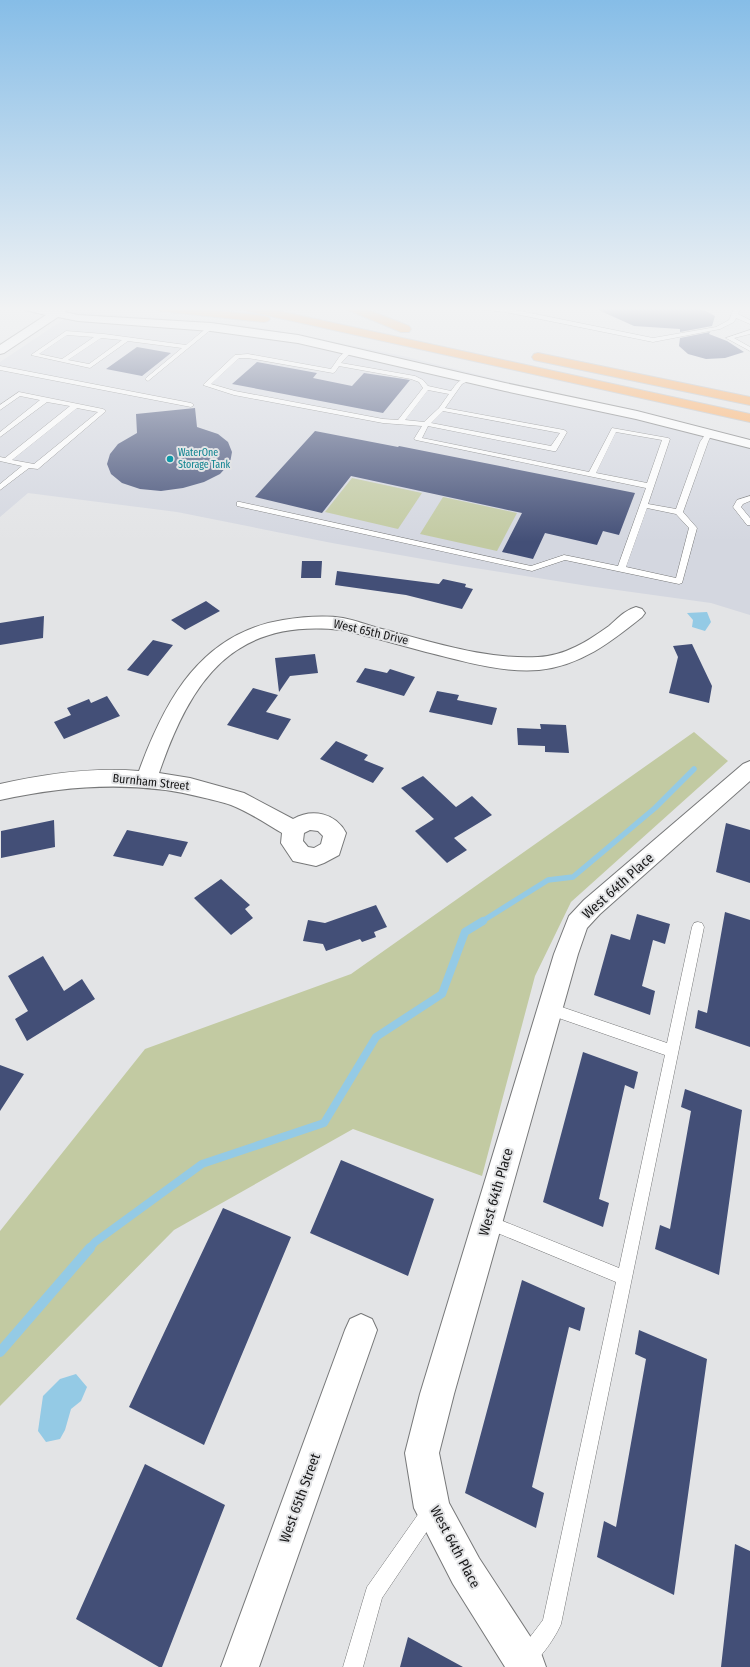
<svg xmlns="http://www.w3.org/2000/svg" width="750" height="1667" font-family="'Fira Sans Condensed',sans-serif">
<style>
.built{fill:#d4d7e0}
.green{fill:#c2caa2}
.water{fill:#94cae5}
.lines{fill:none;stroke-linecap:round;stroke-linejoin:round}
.stream-far2{stroke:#94cae5;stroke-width:5.5}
.stream-far1{stroke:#94cae5;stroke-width:8}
.stream{stroke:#94cae5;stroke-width:10}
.building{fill:#434f77}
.service-casing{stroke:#777879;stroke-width:1}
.minor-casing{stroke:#777879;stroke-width:2}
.tertiary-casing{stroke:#777879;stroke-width:2}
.motorway-casing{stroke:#bfbfbf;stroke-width:2}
.service{fill:#fff;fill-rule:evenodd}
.minor{fill:#fff;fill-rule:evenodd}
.tertiary{fill:#fff;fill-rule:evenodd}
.motorway{fill:#feaa5c;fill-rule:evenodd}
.culture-dot{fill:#0f9aa8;stroke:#e3e4e6;stroke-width:1.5}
.labels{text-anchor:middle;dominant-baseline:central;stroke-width:4;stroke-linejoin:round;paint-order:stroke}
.far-culture-label{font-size:10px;fill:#0d838f;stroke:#e3e4e6;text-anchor:start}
.street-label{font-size:12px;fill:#19191a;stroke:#e3e4e6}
.near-street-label{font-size:14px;fill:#19191a;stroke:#e3e4e6}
</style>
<rect width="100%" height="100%" fill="#e3e4e6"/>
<!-- built -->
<path class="built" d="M 75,312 L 243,325 L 305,336 L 403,356 L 750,442 L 750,615 L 711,603 L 588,586 L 462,566 L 332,543 L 177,512 L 28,493 L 0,517 L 0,362 Z"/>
<!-- green -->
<path class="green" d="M 352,478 L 422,493 L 398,529 L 325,512 Z
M 443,497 L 517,513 L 497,551 L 420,534 Z
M 694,732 L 728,761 L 571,902 L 535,976 L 482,1176 L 353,1129 L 174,1230 L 0,1406 L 0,1231 L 145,1049 L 351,974 Z"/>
<!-- water -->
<path class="water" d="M 707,612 L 711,622 L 705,631 L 692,627 L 693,620 L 687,613 Z
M 76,1374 L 87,1387 L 81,1401 L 71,1409 L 65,1430 L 60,1439 L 46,1442 L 38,1431 L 43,1396 L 60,1379 Z"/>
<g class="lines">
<!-- stream-far2 -->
<path class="stream-far2" d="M 481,922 L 548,880 L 573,877 L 655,808 L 694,769"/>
<!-- stream-far1 -->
<path class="stream-far1" d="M 89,1249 L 95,1242 L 202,1164 L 324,1123 L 376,1037 L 442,994 L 465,932 L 483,921"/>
<!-- stream -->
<path class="stream" d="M 0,1352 L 90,1248"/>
</g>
<!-- building -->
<path class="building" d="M 594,308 L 697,308 L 706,311 L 715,316 L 712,326 L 680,332 L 680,329 L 634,326 Z
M 710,332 L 709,334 L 727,341 L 744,352 L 725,358 L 706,359 L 688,354 L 679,346 L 680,338 Z
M 137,347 L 171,353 L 142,376 L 106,369 Z
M 257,362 L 317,373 L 313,378 L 352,386 L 364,373 L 410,380 L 383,413 L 232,384 Z
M 195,408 L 197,427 L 218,434 L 228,442 L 232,452 L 230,463 L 220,474 L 204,482 L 183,488 L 161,491 L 140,489 L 122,483 L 111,474 L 107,464 L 110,454 L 118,444 L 137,433 L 136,414 Z
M 315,431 L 398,447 L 399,446 L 635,493 L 619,535 L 603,531 L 597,545 L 545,533 L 533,559 L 502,552 L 522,513 L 351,476 L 322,513 L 255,497 Z
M 302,561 L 322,561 L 321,578 L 301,578 Z
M 337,571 L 439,584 L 443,579 L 466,584 L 465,587 L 473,589 L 462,609 L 406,595 L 335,585 Z
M 206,601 L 220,611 L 185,630 L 171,620 Z
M 44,616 L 43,638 L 0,645 L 0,623 Z
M 153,640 L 173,645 L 148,676 L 127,670 Z
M 692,644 L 712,686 L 709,703 L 669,693 L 678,657 L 673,646 Z
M 315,654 L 318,673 L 290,676 L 279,692 L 275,658 Z
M 365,668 L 387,673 L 390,669 L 415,677 L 404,696 L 356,682 Z
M 253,688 L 278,695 L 266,712 L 291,719 L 278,740 L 227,725 Z
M 437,691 L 459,695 L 457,700 L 497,708 L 492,725 L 429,712 Z
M 107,696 L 120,716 L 64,739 L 54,722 L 71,715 L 67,708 L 89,699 L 91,703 Z
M 540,724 L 566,725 L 569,753 L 545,752 L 545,746 L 518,745 L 517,728 L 541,729 Z
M 336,741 L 368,755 L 364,760 L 384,768 L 373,783 L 320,759 Z
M 423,776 L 456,807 L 472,796 L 492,815 L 454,838 L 467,850 L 447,863 L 415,831 L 434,819 L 401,788 Z
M 54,820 L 55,847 L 1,858 L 1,831 Z
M 726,823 L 750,830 L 750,883 L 716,872 Z
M 127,830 L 188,842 L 181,857 L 169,854 L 163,866 L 113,856 Z
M 221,879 L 250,905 L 245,909 L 253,918 L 231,935 L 194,898 Z
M 376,905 L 387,927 L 374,932 L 376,937 L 362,942 L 360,939 L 326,951 L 323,944 L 303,941 L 308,920 L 325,923 Z
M 725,912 L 750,920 L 750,1047 L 695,1028 L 698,1010 L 707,1013 Z
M 637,914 L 670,924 L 665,944 L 653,940 L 642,986 L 655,991 L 650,1015 L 594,995 L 611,934 L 630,940 Z
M 43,956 L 64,991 L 82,979 L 95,999 L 27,1041 L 15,1019 L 28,1011 L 8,976 Z
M 583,1052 L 638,1072 L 634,1089 L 625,1085 L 599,1199 L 609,1203 L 603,1227 L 543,1202 Z
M 0,1065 L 24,1074 L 0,1111 Z
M 685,1089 L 742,1110 L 719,1275 L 655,1249 L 660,1225 L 670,1229 L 691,1111 L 681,1107 Z
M 341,1160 L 434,1199 L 408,1276 L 310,1233 Z
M 223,1208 L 291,1237 L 204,1445 L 129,1407 Z
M 522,1280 L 585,1308 L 580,1331 L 569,1327 L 532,1487 L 544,1493 L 536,1528 L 465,1493 Z
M 639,1330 L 707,1359 L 674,1595 L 597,1557 L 604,1521 L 616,1527 L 646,1359 L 635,1354 Z
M 145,1464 L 225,1505 L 162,1667 L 159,1667 L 76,1619 Z
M 735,1544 L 750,1551 L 750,1667 L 721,1667 Z
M 408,1637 L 463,1667 L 400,1667 Z"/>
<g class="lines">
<defs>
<path id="service" d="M 468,308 L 506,308 L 653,338 L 716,327 L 729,320 L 734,308 L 740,308 L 738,314 L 750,320 L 750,324 L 736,318 L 734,322 L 720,329 L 653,342 L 505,312 Z
M 209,326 L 214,327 L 148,381 L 145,379 L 146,378 L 182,348 L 128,341 L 90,368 L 31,355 L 66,331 L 104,334 L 186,345 ZM 67,335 L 94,337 L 62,359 L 39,354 ZM 101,338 L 122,340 L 89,364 L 68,360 Z
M 750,330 L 750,334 L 734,338 L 750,347 L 750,351 L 726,338 Z
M 350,348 L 353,350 L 341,363 L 415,376 L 423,380 L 428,386 L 451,391 C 456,384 461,377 470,378 L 470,380 L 462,384 L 445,408 L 564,430 L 567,432 L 556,451 L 553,451 L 428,426 L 422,438 L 589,472 L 612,428 L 668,438 L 670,439 L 648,504 L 676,509 L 700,442 L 707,432 L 711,432 L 712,433 L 708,442 L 683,512 L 697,528 L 682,583 L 679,584 L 565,560 L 532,571 L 237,506 L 237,502 L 240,502 L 531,566 L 564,555 L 618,566 L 646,488 L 416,440 L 414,439 L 422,426 L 383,423 L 234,395 L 203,385 L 235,355 L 248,354 L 331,369 L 340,356 ZM 239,358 L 248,358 L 333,373 L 335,372 L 339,366 L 411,379 L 419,382 L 423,388 L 398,420 L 383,419 L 235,391 L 211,384 ZM 428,390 L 449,394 L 439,408 L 424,422 L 405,420 ZM 443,411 L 560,433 L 551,446 L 431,423 ZM 616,432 L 662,440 L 647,483 L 596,473 ZM 647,508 L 676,514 L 689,528 L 676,578 L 626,567 Z
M 0,366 L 191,403 L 194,405 L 191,407 L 0,370 Z
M 19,392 L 103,409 L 106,411 L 38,469 L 29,468 L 0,490 L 0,484 L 22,466 L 0,461 L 0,457 L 5,458 L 70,406 L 47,402 L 0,437 L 0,432 L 40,400 L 20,396 L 0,410 L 0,405 ZM 77,408 L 98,412 L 34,464 L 12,460 Z
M 750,496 L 750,501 L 743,504 L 741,507 L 750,518 L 750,525 L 747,525 L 733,507 L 737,500 Z
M 698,922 L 702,923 L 704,927 L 561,1624 C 556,1636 540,1661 528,1666 L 521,1663 L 518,1656 L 521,1649 L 543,1620 L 616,1282 L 483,1227 L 481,1222 L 483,1217 L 488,1215 L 619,1268 L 665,1055 L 550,1015 L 545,1013 L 544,1009 L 545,1005 L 550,1003 L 667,1043 L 692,927 L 694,923 Z
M 430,1503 L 436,1506 L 439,1512 L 436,1518 L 382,1598 L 363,1667 L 343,1667 L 367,1587 L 424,1506 Z"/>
<path id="minor" d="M 636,607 L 642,609 L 645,613 L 642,617 C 611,642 580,666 539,670 C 501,673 463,661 426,652 C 408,647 389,642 371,637 C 361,635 351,631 341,630 C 233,618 191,680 159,773 L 190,778 L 244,793 L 293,819 C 312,808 336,813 346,833 L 339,855 L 324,863 L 316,866 L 293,861 L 281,843 L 282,833 C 265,823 249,812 231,805 C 223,802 213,800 205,798 C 137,780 68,785 0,800 L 0,784 C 45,774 93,767 139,771 C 165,700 201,633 283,620 C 302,617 323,615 343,618 C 355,620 367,625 378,628 C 430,641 484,660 538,657 C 565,656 588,641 609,626 C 617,619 625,610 636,607 ZM 310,830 L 318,831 L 323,836 L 321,844 L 314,848 L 308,847 L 303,841 L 304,833 Z
M 750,761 L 750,781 L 600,914 L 587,928 L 578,954 L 454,1394 L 439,1453 L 449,1503 L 479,1558 L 541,1653 L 546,1667 L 505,1667 L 453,1584 L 414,1508 L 405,1453 L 420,1394 L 554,954 L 569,916 L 584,900 L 743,764 Z
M 361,1314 L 372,1319 L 377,1330 L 259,1667 L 221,1667 L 345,1330 L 350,1319 Z"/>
<path id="tertiary" d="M 24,308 L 54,310 L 66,308 L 67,310 L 65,312 L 78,315 L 211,323 L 298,335 L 505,383 L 637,411 L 750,440 L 750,448 L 636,419 L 505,391 L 298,343 L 211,331 L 78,321 L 58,317 L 4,353 L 0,354 L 0,345 L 46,315 L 25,310 Z"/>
<path id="motorway" d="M 155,308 L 196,308 L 264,316 L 268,317 L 270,319 L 268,321 L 264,322 L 160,311 Z
M 242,308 L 265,308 L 750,414 L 750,422 L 247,311 Z
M 347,308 L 363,308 L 409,326 L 411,329 L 409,332 L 401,332 L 348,310 Z
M 538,353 L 750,397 L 750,405 L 534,360 L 532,357 L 534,354 Z"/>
</defs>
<!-- service casing -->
<use href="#service" class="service-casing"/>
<!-- minor casing -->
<use href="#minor" class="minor-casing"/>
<!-- tertiary casing -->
<use href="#tertiary" class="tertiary-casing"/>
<!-- motorway casing -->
<use href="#motorway" class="motorway-casing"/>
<!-- service -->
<use href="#service" class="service"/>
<!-- minor -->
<use href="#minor" class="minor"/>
<!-- tertiary -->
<use href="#tertiary" class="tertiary"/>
<!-- motorway -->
<use href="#motorway" class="motorway"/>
</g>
<!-- sky -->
<linearGradient id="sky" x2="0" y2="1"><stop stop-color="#86bde7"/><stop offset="0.57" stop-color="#f2f3f4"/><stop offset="1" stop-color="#f2f3f4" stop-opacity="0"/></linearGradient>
<rect width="750" height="542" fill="url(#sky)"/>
<!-- markers -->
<circle class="culture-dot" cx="170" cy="459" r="4"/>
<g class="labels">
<!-- far-culture labels -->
<g class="far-culture-label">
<text x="178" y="453">WaterOne<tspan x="178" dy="12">Storage Tank</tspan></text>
</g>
<!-- street labels -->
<g class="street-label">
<text transform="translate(371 632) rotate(13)">West 65th Drive</text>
<text transform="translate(151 782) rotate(6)">Burnham Street</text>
</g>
<!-- near-street labels -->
<g class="near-street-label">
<text transform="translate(618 886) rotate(-42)">West 64th Place</text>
<text transform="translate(496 1192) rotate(-74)">West 64th Place</text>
<text transform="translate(300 1498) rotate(-70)">West 65th Street</text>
<text transform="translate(455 1547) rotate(62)">West 64th Place</text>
</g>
</g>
</svg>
